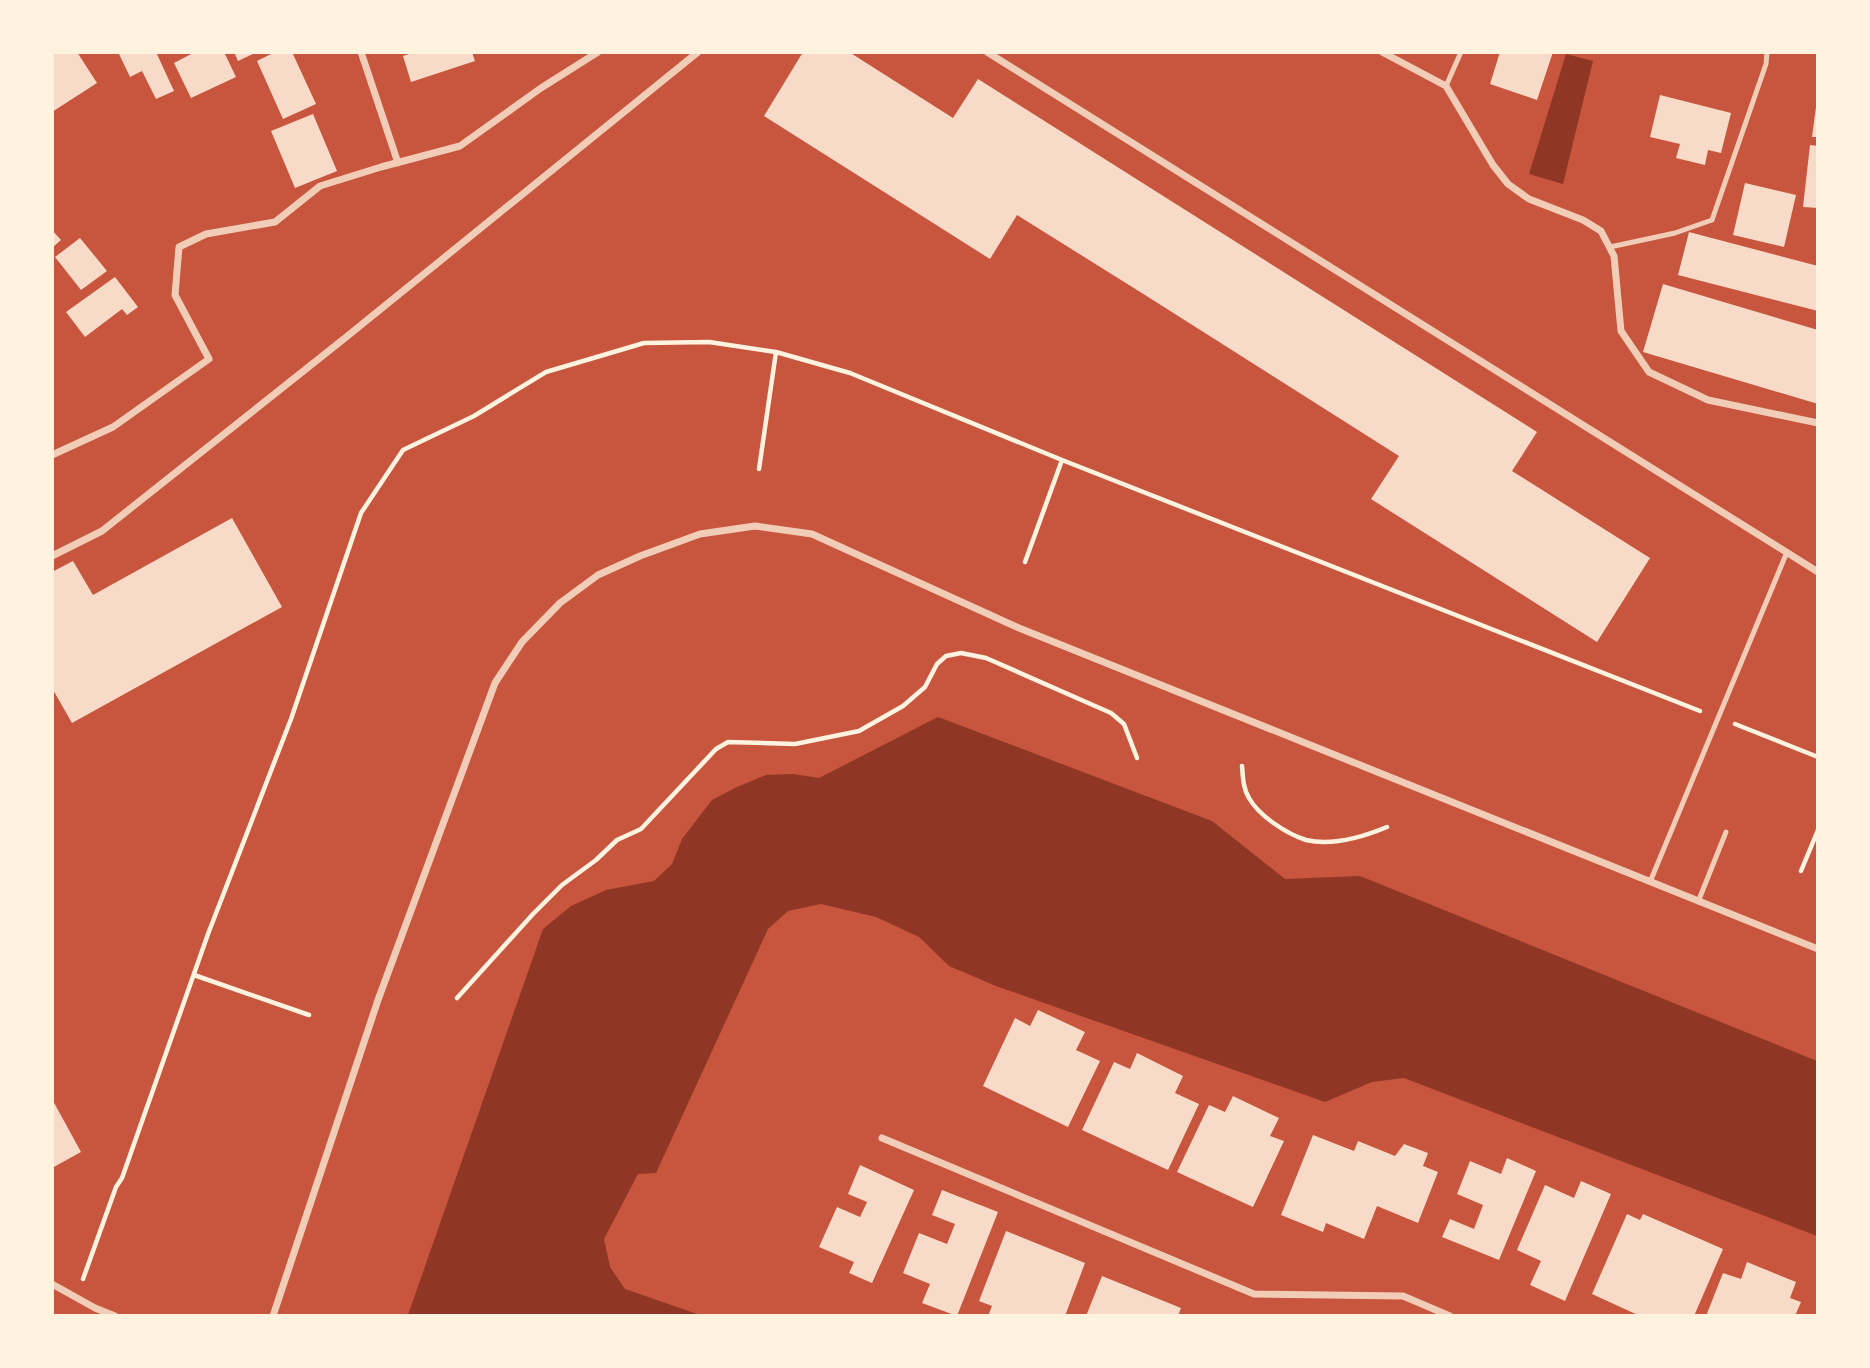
<svg xmlns="http://www.w3.org/2000/svg" width="1870" height="1368" font-family="Manrope,sans-serif">
<style>
.water{fill:#8f3625}
.building{fill:#f7dbc8}
.lines{fill:none;stroke-linecap:round;stroke-linejoin:round}
.path{stroke:#fff3e0;stroke-width:4.5}
.service{stroke:#f1ccb7;stroke-width:5}
.minor{stroke:#f1ccb7;stroke-width:7}
</style>
<rect width="100%" height="100%" fill="#c8553d"/>
<!-- water -->
<path class="water" d="M 1566,54 L 1593,61 L 1563,184 L 1529,174 Z
M 938,717 L 1212,821 L 1285,879 L 1360,876 L 1817,1061 L 1817,1236 L 1404,1078 L 1372,1082 L 1325,1102 L 996,986 L 949,966 L 919,937 L 876,917 L 821,904 L 788,911 L 768,929 L 656,1173 L 638,1174 L 604,1239 L 610,1267 L 625,1289 L 700,1315 L 408,1315 L 543,929 L 571,906 L 606,890 L 654,881 L 672,864 L 682,839 L 712,800 L 735,788 L 766,775 L 793,774 L 819,778 Z"/>
<!-- building -->
<path class="building" d="M 55,52 L 77,52 L 97,83 L 52,112 L 52,54 Z
M 122,52 L 156,52 L 174,91 L 156,99 L 142,71 L 130,77 L 119,54 Z
M 195,52 L 224,52 L 236,77 L 191,98 L 174,63 Z
M 234,52 L 257,52 L 238,61 Z
M 275,52 L 292,52 L 316,104 L 283,119 L 257,61 Z
M 415,52 L 472,52 L 475,61 L 411,82 L 403,56 Z
M 803,52 L 849,52 L 953,118 L 978,79 L 1537,432 L 1512,471 L 1650,558 L 1597,642 L 1371,499 L 1399,456 L 1145,295 L 1017,215 L 990,259 L 764,116 Z
M 1500,52 L 1553,52 L 1537,100 L 1490,84 Z
M 1660,95 L 1731,113 L 1721,153 L 1708,150 L 1705,165 L 1676,158 L 1680,144 L 1650,137 Z
M 1816,107 L 1818,107 L 1818,137 L 1812,137 Z
M 313,114 L 337,171 L 295,188 L 271,131 Z
M 1810,145 L 1818,146 L 1818,208 L 1803,207 Z
M 1745,183 L 1796,195 L 1784,247 L 1733,235 Z
M 52,230 L 61,240 L 52,248 Z
M 1689,232 L 1818,266 L 1818,311 L 1678,275 Z
M 80,238 L 107,271 L 81,290 L 55,257 Z
M 115,277 L 138,307 L 127,315 L 122,309 L 85,337 L 66,312 Z
M 1663,284 L 1818,330 L 1818,404 L 1643,352 Z
M 232,518 L 282,607 L 72,723 L 52,688 L 52,572 L 73,561 L 93,595 Z
M 1038,1010 L 1085,1032 L 1076,1050 L 1100,1061 L 1068,1127 L 983,1086 L 1015,1018 L 1030,1026 Z
M 1137,1053 L 1183,1076 L 1175,1093 L 1199,1104 L 1168,1170 L 1082,1130 L 1114,1062 L 1130,1069 Z
M 1233,1096 L 1279,1118 L 1270,1136 L 1284,1141 L 1253,1207 L 1177,1172 L 1209,1105 L 1225,1112 Z
M 52,1099 L 81,1152 L 52,1168 Z
M 1313,1135 L 1354,1151 L 1358,1141 L 1395,1156 L 1404,1144 L 1428,1153 L 1423,1166 L 1438,1172 L 1418,1223 L 1377,1206 L 1364,1239 L 1326,1223 L 1323,1232 L 1281,1215 Z
M 1507,1158 L 1536,1171 L 1499,1260 L 1442,1237 L 1450,1219 L 1474,1229 L 1483,1205 L 1457,1194 L 1470,1161 L 1501,1174 Z
M 860,1165 L 914,1190 L 872,1283 L 849,1273 L 854,1262 L 819,1247 L 837,1207 L 860,1217 L 867,1202 L 848,1194 Z
M 1581,1181 L 1611,1194 L 1565,1301 L 1530,1285 L 1541,1261 L 1517,1250 L 1545,1185 L 1574,1198 Z
M 942,1190 L 998,1212 L 957,1316 L 922,1303 L 930,1284 L 903,1273 L 919,1233 L 947,1244 L 955,1224 L 932,1215 Z
M 1627,1214 L 1640,1220 L 1643,1214 L 1723,1249 L 1694,1316 L 1640,1316 L 1592,1294 Z
M 1006,1231 L 1085,1263 L 1065,1316 L 988,1316 L 992,1306 L 979,1301 Z
M 1747,1262 L 1796,1282 L 1790,1298 L 1801,1302 L 1795,1316 L 1706,1316 L 1723,1273 L 1741,1279 Z
M 1102,1276 L 1181,1308 L 1178,1316 L 1086,1316 Z"/>
<g class="lines">
<!-- path -->
<path class="path" d="M 759,469 L 776,352
M 1025,562 L 1062,460
M 1735,724 L 1818,757
M 1242,766 C 1243,778 1243,788 1249,798 C 1259,816 1287,834 1306,840 C 1332,846 1363,837 1387,827
M 1801,871 L 1818,830
M 194,975 L 309,1015
M 457,998 L 533,914 L 562,885 L 596,860 L 617,840 L 641,829 L 716,749 L 728,742 L 795,744 L 859,731 L 903,706 L 925,687 L 937,664 L 946,656 L 961,653 L 986,658 L 1111,713 L 1124,724 L 1137,758
M 83,1279 L 116,1187 L 122,1178 L 208,934 L 291,719 L 361,513 L 403,450 L 474,416 L 546,372 L 644,343 L 709,342 L 776,352 L 850,373 L 1062,460 L 1700,711"/>
<!-- service -->
<path class="service" d="M 1446,86 L 1461,52
M 1610,247 L 1675,233 L 1712,220 L 1766,64 L 1767,52
M 1650,882 L 1787,552
M 1698,902 L 1726,832"/>
<!-- minor -->
<path class="minor" d="M 361,52 L 398,163
M 987,52 L 1818,572
M 1382,52 L 1446,86 L 1493,165 L 1508,184 L 1529,199 L 1583,220 L 1601,231 L 1614,256 L 1621,331 L 1649,372 L 1708,400 L 1818,423
M 52,455 L 113,427 L 209,359 L 175,295 L 179,247 L 206,234 L 275,222 L 320,186 L 381,167 L 460,146 L 541,88 L 598,52
M 52,556 L 102,531 L 345,338 L 698,52
M 882,1138 L 1254,1294 L 1403,1296 L 1450,1316
M 52,1284 L 95,1308 L 115,1316
M 273,1316 L 378,1000 L 495,683 L 522,642 L 560,603 L 598,575 L 640,556 L 700,534 L 755,526 L 812,534 L 1019,628 L 1818,949"/>
</g>
<!-- border -->
<rect width="1870" height="1368" fill="none" stroke="#fff3e0" stroke-width="108"/>
</svg>
